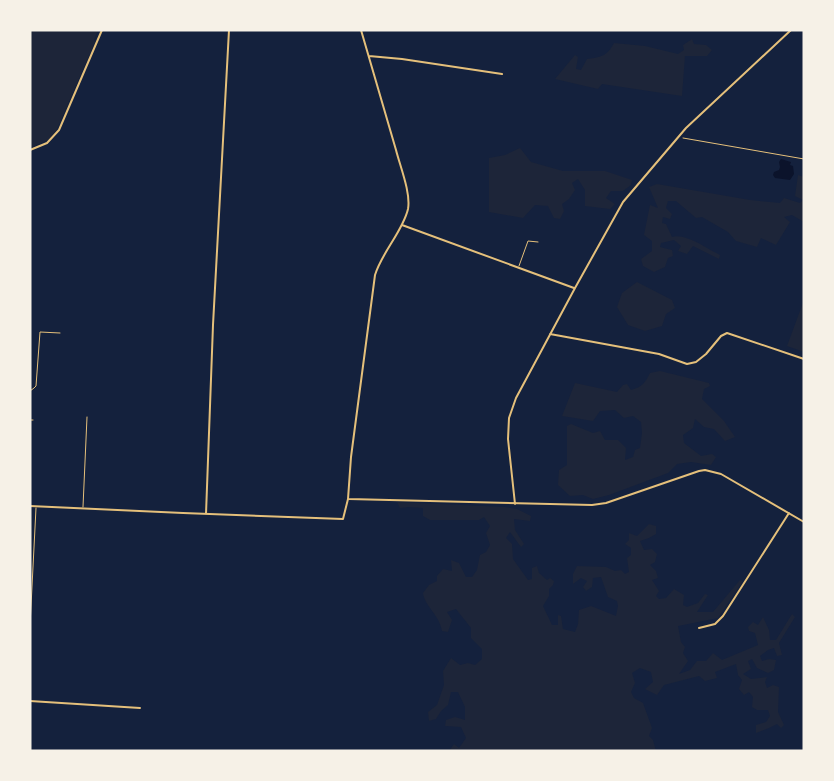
<svg xmlns="http://www.w3.org/2000/svg" width="834" height="781" font-family="Rubik,sans-serif">
<style>
.green{fill:#1d2539}
.water{fill:#0b132b}
.lines{fill:none;stroke-linecap:round;stroke-linejoin:round}
.path{stroke:#e5c07b;stroke-width:1}
.service{stroke:#e5c07b;stroke-width:1}
.minor{stroke:#e5c07b;stroke-width:2}
</style>
<rect width="100%" height="100%" fill="#14213d"/>
<!-- green -->
<path class="green" d="M 30,30 L 98,30 L 94,40 L 95,42 L 57,129 L 50,139 L 30,148 Z
M 692,39 L 694,44 L 706,45 L 712,50 L 707,56 L 685,56 L 682,96 L 602,84 L 598,89 L 555,79 L 575,55 L 578,57 L 576,69 L 581,70 L 587,59 C 602,57 607,56 614,43 L 645,46 L 678,54 L 684,50 L 683,45 Z
M 520,148 L 531,162 L 563,171 L 605,171 L 632,180 L 631,185 L 623,191 L 611,191 L 606,198 L 615,204 L 610,209 L 585,206 L 585,190 L 578,179 L 572,183 L 575,190 L 569,199 L 562,204 L 564,211 L 560,219 L 554,218 L 548,206 L 535,205 L 523,218 L 489,212 L 489,158 L 505,155 Z
M 798,175 L 804,177 L 804,222 L 792,215 L 784,217 L 790,222 L 776,245 L 761,238 L 757,247 L 736,241 L 728,232 L 702,217 L 696,218 L 676,201 L 668,201 L 666,208 L 672,214 L 670,219 L 663,217 L 662,223 L 666,224 L 672,237 C 686,233 707,249 720,255 L 719,259 L 693,246 L 687,254 L 678,251 L 681,246 L 674,240 L 661,243 L 660,247 L 672,250 L 673,256 L 668,258 L 665,267 L 654,272 L 643,266 L 641,259 L 652,251 L 652,241 L 644,235 L 650,205 L 658,208 L 649,187 L 657,184 L 750,200 L 780,203 L 784,198 L 800,203 L 803,200 L 795,196 Z
M 637,282 L 672,300 L 675,308 L 666,314 L 662,326 L 645,331 L 628,325 L 617,307 L 622,293 Z
M 804,300 L 804,352 L 787,346 Z
M 660,371 L 709,383 L 710,386 L 704,389 L 702,399 L 724,421 L 735,437 L 725,441 L 714,429 L 704,427 L 695,419 L 693,428 L 683,435 L 684,443 L 701,456 L 712,454 L 716,457 L 711,465 L 691,462 L 677,464 L 668,473 L 609,495 L 593,499 L 583,495 L 570,496 L 558,485 L 559,470 L 567,465 L 567,426 L 571,424 L 593,433 L 600,431 L 605,440 L 618,440 L 626,448 L 625,460 L 633,457 L 635,450 L 640,448 L 642,433 L 641,422 L 633,416 L 624,418 L 615,410 L 600,411 L 593,421 L 562,416 L 575,383 L 617,392 L 623,385 L 627,384 L 631,390 C 642,387 645,383 650,373 Z
M 397,502 L 505,507 L 517,509 L 531,516 L 530,521 L 514,519 L 515,530 L 524,544 L 521,547 L 510,532 L 506,538 L 512,544 L 513,559 L 528,580 L 532,579 L 532,568 L 537,566 L 539,573 L 547,580 L 550,578 L 554,581 L 553,585 L 549,589 L 549,596 L 543,606 L 552,625 L 558,625 L 558,615 L 561,616 L 563,629 L 575,632 L 578,624 L 579,610 L 591,606 L 616,616 L 618,606 L 617,601 L 608,597 L 601,577 L 593,578 L 592,587 L 586,591 L 583,587 L 587,581 L 581,578 L 573,584 L 573,574 L 577,566 L 606,567 L 615,571 L 621,570 L 625,574 L 629,572 L 627,558 L 631,555 L 631,548 L 625,544 L 629,540 L 629,533 L 637,536 L 649,524 L 656,526 L 656,534 L 649,538 L 640,541 L 644,550 L 652,549 L 657,554 L 655,562 L 650,565 L 656,571 L 658,578 L 652,580 L 659,591 L 656,596 L 659,599 L 666,598 L 674,589 L 684,595 L 683,605 L 687,607 L 698,603 L 705,594 L 708,595 L 697,612 L 713,612 L 740,580 L 743,581 L 718,618 L 678,626 L 681,642 L 685,647 L 683,653 L 688,661 L 679,674 L 690,670 L 697,661 L 706,661 L 713,653 L 722,660 L 758,645 L 755,633 L 749,631 L 748,627 L 753,622 L 758,625 L 763,617 L 769,630 L 770,640 L 776,640 L 792,614 L 795,617 L 779,643 L 782,655 L 777,656 L 774,648 L 768,650 L 760,656 L 762,661 L 769,659 L 776,660 L 774,670 L 768,673 L 757,668 L 752,659 L 748,661 L 751,669 L 743,674 L 751,679 L 767,677 L 765,682 L 767,688 L 773,685 L 779,687 L 778,712 L 784,725 L 781,728 L 777,724 L 769,728 L 756,733 L 756,725 L 766,722 L 770,716 L 768,710 L 757,710 L 752,707 L 753,697 L 749,692 L 744,695 L 739,689 L 742,680 L 738,675 L 736,664 L 715,672 L 717,678 L 705,681 L 699,676 L 664,685 L 657,695 L 645,689 L 653,682 L 651,672 L 640,668 L 632,673 L 635,683 L 631,692 L 634,698 L 643,703 L 652,728 L 649,736 L 653,740 L 656,751 L 449,751 L 454,744 L 459,748 L 466,738 L 461,727 L 445,726 L 446,720 L 455,717 L 465,720 L 465,707 L 458,692 L 451,692 L 448,705 L 441,711 L 436,719 L 429,721 L 428,712 L 437,705 L 444,685 L 443,671 L 451,658 L 460,665 L 468,663 L 475,665 L 482,659 L 482,649 L 471,638 L 471,628 L 456,609 L 447,612 L 452,620 L 448,632 L 442,631 C 439,614 425,607 423,593 L 429,585 L 437,581 L 437,576 L 443,569 L 452,571 L 451,560 L 459,563 L 466,577 L 472,577 L 477,570 L 480,555 L 486,552 L 490,545 L 486,533 L 490,526 L 484,517 L 479,520 L 430,520 L 423,516 L 423,508 L 409,507 L 400,508 Z"/>
<!-- water -->
<path class="water" d="M 781,159 L 791,162 L 790,165 L 793,166 L 794,174 L 790,180 L 775,178 L 773,175 L 774,172 L 779,170 L 780,167 L 779,162 Z"/>
<g class="lines">
<!-- path -->
<path class="path" d="M 683,138 L 804,159"/>
<!-- service -->
<path class="service" d="M 519,266 L 528,241 L 538,242
M 30,391 L 34,388 L 36,386 L 40,332 L 60,333
M 30,420 L 33,420
M 83,507 L 87,417
M 30,626 L 36,508
M 30,651 L 30,654"/>
<!-- minor -->
<path class="minor" d="M 369,56 L 402,59 L 502,74
M 30,150 L 47,143 L 59,130 L 102,30
M 402,225 L 574,288
M 550,334 L 659,354 L 687,364 L 696,362 L 706,354 L 721,336 L 727,333 L 804,359
M 349,499 L 592,505 L 606,503 L 699,471 L 705,470 L 721,474 L 804,522
M 515,504 L 508,439 L 509,418 L 516,398 L 575,288 L 623,202 L 686,128 L 791,30
M 30,506 L 183,513 L 343,519 L 348,499 L 351,457 L 375,275 C 382,252 403,231 408,209 C 411,193 400,166 396,150 C 384,110 373,70 361,30
M 206,514 L 213,325 L 229,30
M 699,628 L 715,624 L 723,616 L 789,513
M 30,701 L 140,708"/>
</g>
<!-- border -->
<rect width="834" height="781" fill="none" stroke="#f6f1e7" stroke-width="63"/>
</svg>
